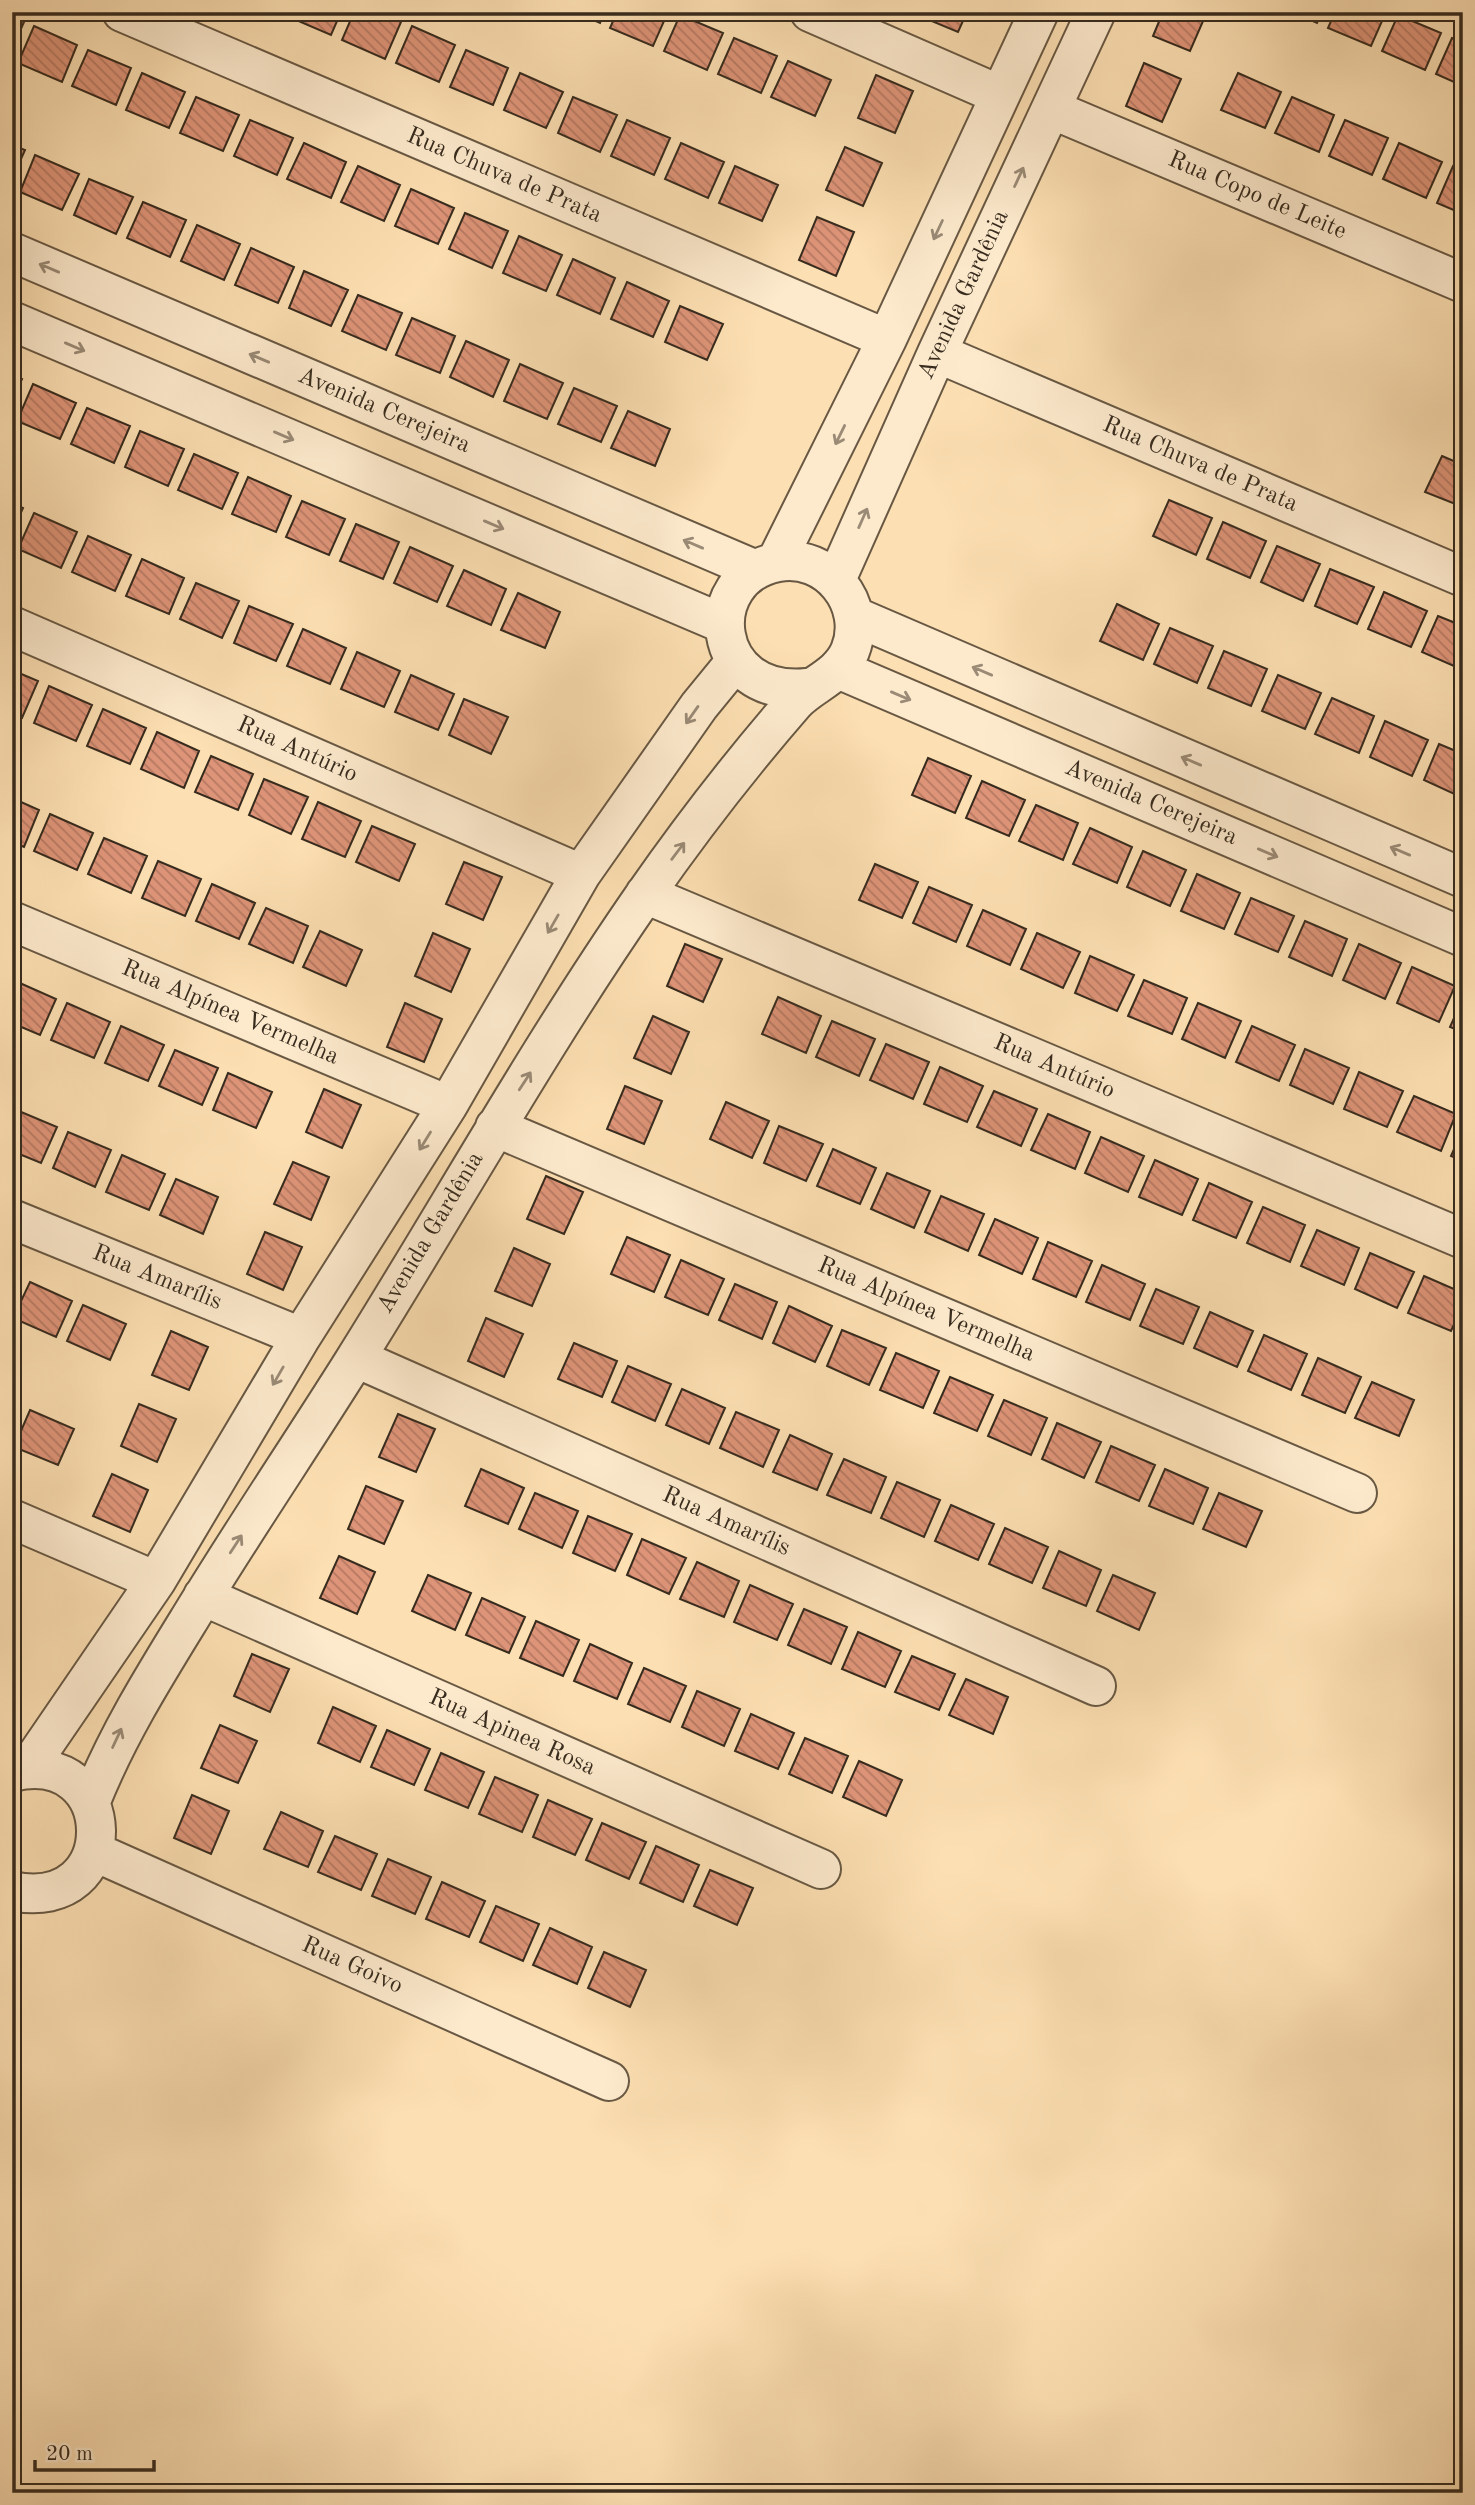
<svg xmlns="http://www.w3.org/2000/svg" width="1475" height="2505" font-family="'Old Standard TT',serif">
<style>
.building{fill:url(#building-back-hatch);stroke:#372b1e;stroke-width:2}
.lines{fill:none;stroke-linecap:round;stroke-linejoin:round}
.minor-casing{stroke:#685843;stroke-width:42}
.minor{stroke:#fdeacd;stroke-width:38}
.oneway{stroke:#9a8a76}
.labels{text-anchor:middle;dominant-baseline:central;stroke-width:5;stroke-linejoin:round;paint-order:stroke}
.street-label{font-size:24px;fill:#372b1e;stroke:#fdeacd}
</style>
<defs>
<pattern id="building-back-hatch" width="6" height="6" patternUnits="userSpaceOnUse" patternTransform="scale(1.75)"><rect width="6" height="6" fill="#de9478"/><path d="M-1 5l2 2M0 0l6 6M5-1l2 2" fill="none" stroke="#b57962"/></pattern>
</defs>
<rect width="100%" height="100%" fill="#fcdfb2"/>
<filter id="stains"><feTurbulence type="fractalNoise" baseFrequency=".00286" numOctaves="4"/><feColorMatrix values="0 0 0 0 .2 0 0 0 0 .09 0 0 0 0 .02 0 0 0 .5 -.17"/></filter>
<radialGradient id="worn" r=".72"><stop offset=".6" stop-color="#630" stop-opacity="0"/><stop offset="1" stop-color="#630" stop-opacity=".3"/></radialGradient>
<!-- building -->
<path class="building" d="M 291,12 L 341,12 L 331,35 L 289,17 Z
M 354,12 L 379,12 L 401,22 L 385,59 L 342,40 Z
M 575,12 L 604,12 L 600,23 Z
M 617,12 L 668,12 L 653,46 L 610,28 Z
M 924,12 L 967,12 L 958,32 L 922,17 Z
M 1163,12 L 1207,12 L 1190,51 L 1153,36 Z
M 1293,12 L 1322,12 L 1317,23 Z
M 1335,12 L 1386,12 L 1371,46 L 1328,28 Z
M 680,15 L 723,33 L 707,70 L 664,51 Z
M 1398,15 L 1441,33 L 1425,70 L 1382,51 Z
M 12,17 L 24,22 L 12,49 Z
M 34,26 L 77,45 L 62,82 L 18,63 Z
M 412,26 L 455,45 L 439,82 L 396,63 Z
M 734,38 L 777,56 L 761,93 L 718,74 Z
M 1452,38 L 1463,42 L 1463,86 L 1436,74 Z
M 88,50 L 131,68 L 116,105 L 72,86 Z
M 466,50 L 508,68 L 493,105 L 450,87 Z
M 788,61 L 831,80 L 815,116 L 771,97 Z
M 1144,63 L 1181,79 L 1162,122 L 1126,106 Z
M 142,73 L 185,92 L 169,128 L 126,110 Z
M 520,73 L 563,92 L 546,128 L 504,110 Z
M 1238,73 L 1281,92 L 1265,128 L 1221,110 Z
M 876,75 L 913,91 L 895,133 L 858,118 Z
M 196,97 L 239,115 L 223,151 L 180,133 Z
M 573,97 L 617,115 L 600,152 L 558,133 Z
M 1292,97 L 1334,115 L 1319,152 L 1275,133 Z
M 250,120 L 293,138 L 277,175 L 234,156 Z
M 627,120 L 670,138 L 654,175 L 611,156 Z
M 1345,120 L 1388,138 L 1372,175 L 1329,156 Z
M 304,143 L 346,162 L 331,198 L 287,179 Z
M 681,143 L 724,162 L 708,198 L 665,179 Z
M 1399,143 L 1442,162 L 1426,198 L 1383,179 Z
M 12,145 L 25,150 L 12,179 Z
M 845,147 L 882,163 L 863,206 L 826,190 Z
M 35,155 L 79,174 L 62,210 L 20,192 Z
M 358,166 L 400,185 L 384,221 L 341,202 Z
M 735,166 L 778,185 L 762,221 L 719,203 Z
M 1453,166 L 1463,170 L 1463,214 L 1437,203 Z
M 89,179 L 133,197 L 116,234 L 74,215 Z
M 411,189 L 454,208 L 438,244 L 395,226 Z
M 143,202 L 186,220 L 170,257 L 127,238 Z
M 465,213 L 508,231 L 492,268 L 449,249 Z
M 817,217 L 854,232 L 836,276 L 799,260 Z
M 197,225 L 240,244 L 224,280 L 181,261 Z
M 519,236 L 562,255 L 546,291 L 503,273 Z
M 251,248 L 294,267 L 278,303 L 235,285 Z
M 573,259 L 615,278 L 600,314 L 557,295 Z
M 304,271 L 348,290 L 331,326 L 289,308 Z
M 627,282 L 669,301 L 653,337 L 611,319 Z
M 358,295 L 402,313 L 386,350 L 342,331 Z
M 680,306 L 723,324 L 707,360 L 665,342 Z
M 412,318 L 455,336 L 440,373 L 396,355 Z
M 466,341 L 509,360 L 493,397 L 450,377 Z
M 520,364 L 563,383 L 547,419 L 504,401 Z
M 12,375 L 22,379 L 12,402 Z
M 33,384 L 76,403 L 60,439 L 17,421 Z
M 574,388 L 617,406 L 601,442 L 558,424 Z
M 87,408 L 130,426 L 114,463 L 71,444 Z
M 628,411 L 670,429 L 655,466 L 611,448 Z
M 140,431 L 184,449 L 168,486 L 125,467 Z
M 194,454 L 238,473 L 222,509 L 178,490 Z
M 1442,456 L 1463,465 L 1463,507 L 1425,492 Z
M 248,477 L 291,496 L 276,532 L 232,514 Z
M 1169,500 L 1212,518 L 1196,555 L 1153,536 Z
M 302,501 L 345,519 L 329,555 L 286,537 Z
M 12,503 L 23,508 L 12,533 Z
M 34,513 L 77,532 L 61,568 L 18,549 Z
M 1223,522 L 1266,541 L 1250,578 L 1207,559 Z
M 356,524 L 399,542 L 383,579 L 340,561 Z
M 88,536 L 131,555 L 115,591 L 72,572 Z
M 1277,546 L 1320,564 L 1303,601 L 1261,582 Z
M 410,547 L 453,566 L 437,602 L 394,583 Z
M 142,559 L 184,578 L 169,614 L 126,596 Z
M 1330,569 L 1374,587 L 1357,624 L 1315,606 Z
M 464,570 L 506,589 L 491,625 L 447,606 Z
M 196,583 L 239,601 L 222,638 L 180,619 Z
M 1384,592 L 1427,611 L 1411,647 L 1368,629 Z
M 518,593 L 560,612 L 545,648 L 501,630 Z
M 1117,604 L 1159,624 L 1143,660 L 1100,641 Z
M 249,606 L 293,624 L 276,661 L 234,643 Z
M 1438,616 L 1463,626 L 1463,670 L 1422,652 Z
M 1170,628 L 1213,646 L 1197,683 L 1154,664 Z
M 303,629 L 346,648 L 330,684 L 287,666 Z
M 1224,651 L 1267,669 L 1251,706 L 1208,688 Z
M 357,652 L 400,671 L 384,707 L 341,689 Z
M 12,670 L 38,681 L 22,718 L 12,714 Z
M 411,675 L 454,694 L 438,730 L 395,712 Z
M 1278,675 L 1321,693 L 1305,729 L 1262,711 Z
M 49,686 L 92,705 L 76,741 L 34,723 Z
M 1332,698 L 1374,716 L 1359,753 L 1315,734 Z
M 464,699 L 508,717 L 491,754 L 449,735 Z
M 103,709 L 146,728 L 130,764 L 87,746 Z
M 1385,721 L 1428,740 L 1412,776 L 1370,757 Z
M 157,732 L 199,751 L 184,788 L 141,769 Z
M 1439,744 L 1463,754 L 1463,798 L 1424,780 Z
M 211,756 L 253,774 L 238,810 L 195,792 Z
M 928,758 L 971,776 L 955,813 L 912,795 Z
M 264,779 L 308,797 L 291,834 L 249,815 Z
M 982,781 L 1025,800 L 1009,836 L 966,818 Z
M 12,798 L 39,810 L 24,847 L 12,842 Z
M 318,802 L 361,821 L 345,857 L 302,839 Z
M 1036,805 L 1078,823 L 1063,860 L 1019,841 Z
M 50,814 L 93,833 L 77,870 L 34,851 Z
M 372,826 L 415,844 L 399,881 L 356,862 Z
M 1090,828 L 1132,847 L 1117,883 L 1073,864 Z
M 104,838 L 147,856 L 131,893 L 88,874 Z
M 1143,851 L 1186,870 L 1170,906 L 1127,887 Z
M 158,861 L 201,879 L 185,916 L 142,898 Z
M 464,862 L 502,877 L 483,920 L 446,904 Z
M 875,864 L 918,882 L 902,918 L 859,900 Z
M 1197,874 L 1240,893 L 1224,929 L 1181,911 Z
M 212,884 L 255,903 L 239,939 L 196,921 Z
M 929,887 L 972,905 L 956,942 L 913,923 Z
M 1251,898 L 1294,916 L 1278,952 L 1235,934 Z
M 266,908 L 308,926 L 293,963 L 249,944 Z
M 983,910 L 1026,929 L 1010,965 L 967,946 Z
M 1305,921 L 1347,939 L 1332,976 L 1289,957 Z
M 320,931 L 362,950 L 346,986 L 303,967 Z
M 433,933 L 470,949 L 451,992 L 415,976 Z
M 1037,933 L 1080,952 L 1063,988 L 1021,969 Z
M 685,944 L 722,959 L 703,1002 L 667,986 Z
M 1359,944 L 1401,963 L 1385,999 L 1343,980 Z
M 1090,956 L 1134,975 L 1117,1011 L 1075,993 Z
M 1412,967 L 1455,986 L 1439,1022 L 1397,1003 Z
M 13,980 L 56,999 L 40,1035 L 12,1023 Z
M 1144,980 L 1187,998 L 1172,1034 L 1128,1016 Z
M 778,997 L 821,1016 L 806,1053 L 762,1034 Z
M 1463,998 L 1463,1032 L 1450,1027 Z
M 67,1003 L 110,1022 L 94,1058 L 51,1040 Z
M 405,1003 L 442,1019 L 424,1062 L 387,1047 Z
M 1198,1003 L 1241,1021 L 1225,1058 L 1182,1039 Z
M 653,1016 L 689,1032 L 671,1074 L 634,1058 Z
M 832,1021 L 875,1039 L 859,1076 L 816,1057 Z
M 121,1026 L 164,1045 L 148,1081 L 105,1063 Z
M 1252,1026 L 1295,1045 L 1279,1081 L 1236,1062 Z
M 886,1044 L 929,1062 L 913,1099 L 870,1080 Z
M 1305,1049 L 1349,1068 L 1333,1104 L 1290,1085 Z
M 175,1050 L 218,1068 L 202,1105 L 159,1086 Z
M 940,1067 L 983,1086 L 967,1122 L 924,1104 Z
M 1359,1072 L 1403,1091 L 1387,1127 L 1344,1109 Z
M 228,1073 L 272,1092 L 256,1128 L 213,1110 Z
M 625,1086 L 662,1101 L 644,1144 L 607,1129 Z
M 324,1089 L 361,1105 L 342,1148 L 306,1132 Z
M 994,1091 L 1037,1109 L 1021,1146 L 977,1127 Z
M 1414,1096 L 1456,1114 L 1441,1151 L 1397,1132 Z
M 726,1102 L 769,1121 L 752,1158 L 710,1139 Z
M 14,1109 L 57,1127 L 41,1163 L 12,1151 Z
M 1048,1114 L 1090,1132 L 1075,1169 L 1031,1150 Z
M 779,1126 L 823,1144 L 806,1181 L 764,1163 Z
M 1463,1129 L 1463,1161 L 1451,1156 Z
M 68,1132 L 111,1150 L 95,1187 L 53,1168 Z
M 1101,1137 L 1144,1156 L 1128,1192 L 1085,1173 Z
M 833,1149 L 876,1168 L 860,1204 L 817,1186 Z
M 122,1155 L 165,1174 L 149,1210 L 106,1192 Z
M 1155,1160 L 1198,1179 L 1182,1215 L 1139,1197 Z
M 293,1162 L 329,1177 L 311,1220 L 274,1204 Z
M 887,1173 L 930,1191 L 914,1228 L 871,1209 Z
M 546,1176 L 583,1192 L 564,1234 L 527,1219 Z
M 176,1179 L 218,1197 L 203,1234 L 160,1215 Z
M 1209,1183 L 1252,1202 L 1236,1238 L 1193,1220 Z
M 941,1196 L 984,1214 L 968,1251 L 925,1232 Z
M 1263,1207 L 1305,1225 L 1290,1262 L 1247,1243 Z
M 995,1219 L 1038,1238 L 1022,1274 L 979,1255 Z
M 1317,1230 L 1359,1248 L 1344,1285 L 1301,1266 Z
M 265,1232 L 302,1247 L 283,1290 L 247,1274 Z
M 627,1237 L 670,1255 L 654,1292 L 611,1274 Z
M 1048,1242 L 1092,1261 L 1076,1297 L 1033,1279 Z
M 514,1248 L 550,1264 L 532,1306 L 495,1291 Z
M 1370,1253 L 1414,1272 L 1397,1308 L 1355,1289 Z
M 681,1260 L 724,1279 L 708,1315 L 665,1297 Z
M 1102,1265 L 1145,1284 L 1130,1320 L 1086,1302 Z
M 12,1274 L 18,1277 L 12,1291 Z
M 1424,1276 L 1463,1293 L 1463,1305 L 1451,1331 L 1408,1313 Z
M 30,1282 L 72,1301 L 56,1337 L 13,1318 Z
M 735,1284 L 777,1302 L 762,1339 L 719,1320 Z
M 1156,1289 L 1199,1307 L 1183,1344 L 1140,1326 Z
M 83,1305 L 126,1324 L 110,1360 L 67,1341 Z
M 789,1306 L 832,1326 L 815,1362 L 773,1343 Z
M 1210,1312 L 1253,1331 L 1237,1367 L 1194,1348 Z
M 486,1318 L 523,1334 L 504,1377 L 468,1361 Z
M 842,1330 L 886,1348 L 869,1385 L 827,1366 Z
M 171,1331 L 208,1347 L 189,1390 L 152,1375 Z
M 1264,1335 L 1307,1354 L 1291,1390 L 1248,1371 Z
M 574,1343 L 617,1361 L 602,1397 L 558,1379 Z
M 896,1353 L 939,1371 L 923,1408 L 880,1390 Z
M 1318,1358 L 1361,1377 L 1345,1413 L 1302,1395 Z
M 628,1366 L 671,1384 L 655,1421 L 612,1402 Z
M 950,1377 L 993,1395 L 977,1431 L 934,1413 Z
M 1372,1382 L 1414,1400 L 1399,1436 L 1355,1418 Z
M 682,1389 L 725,1408 L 709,1444 L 666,1425 Z
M 1004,1400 L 1047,1418 L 1031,1455 L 988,1436 Z
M 12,1402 L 20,1406 L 12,1423 Z
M 139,1404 L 176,1419 L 157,1462 L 121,1446 Z
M 30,1410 L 74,1429 L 58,1465 L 14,1447 Z
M 736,1412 L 779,1430 L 763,1467 L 720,1448 Z
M 398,1414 L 435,1429 L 416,1472 L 379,1457 Z
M 1057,1423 L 1101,1442 L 1084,1478 L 1042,1459 Z
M 790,1435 L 832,1454 L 817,1490 L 773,1472 Z
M 1111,1446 L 1155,1465 L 1139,1501 L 1096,1482 Z
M 844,1459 L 886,1477 L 871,1513 L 827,1495 Z
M 481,1469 L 524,1488 L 508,1524 L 465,1506 Z
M 1165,1469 L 1208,1488 L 1193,1524 L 1149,1506 Z
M 112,1474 L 148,1490 L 130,1532 L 93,1516 Z
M 897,1482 L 940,1500 L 924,1537 L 881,1518 Z
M 366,1486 L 403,1501 L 384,1544 L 348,1529 Z
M 535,1493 L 578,1511 L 562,1548 L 519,1529 Z
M 1219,1493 L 1262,1511 L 1246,1547 L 1203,1529 Z
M 951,1505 L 994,1524 L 978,1560 L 935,1541 Z
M 588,1516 L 632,1534 L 615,1571 L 573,1553 Z
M 1005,1528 L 1048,1547 L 1032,1583 L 989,1564 Z
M 642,1539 L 686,1558 L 669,1594 L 627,1575 Z
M 1059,1551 L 1101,1570 L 1086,1606 L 1043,1588 Z
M 339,1556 L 375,1572 L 357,1614 L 320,1598 Z
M 697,1562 L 739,1581 L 724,1617 L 680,1599 Z
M 428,1575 L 471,1593 L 455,1630 L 412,1611 Z
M 1113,1575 L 1155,1593 L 1139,1630 L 1097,1611 Z
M 750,1585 L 793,1604 L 777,1640 L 734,1622 Z
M 482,1598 L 525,1617 L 509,1653 L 466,1635 Z
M 804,1609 L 847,1627 L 831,1664 L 788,1645 Z
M 536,1621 L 579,1640 L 563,1676 L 520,1658 Z
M 858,1632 L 901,1651 L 885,1687 L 842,1669 Z
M 590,1644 L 632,1663 L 617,1699 L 574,1681 Z
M 252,1654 L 289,1669 L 270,1712 L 234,1696 Z
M 912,1656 L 955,1674 L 939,1710 L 895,1692 Z
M 644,1668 L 686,1686 L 670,1722 L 628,1704 Z
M 966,1679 L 1008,1697 L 993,1734 L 949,1715 Z
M 697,1691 L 740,1709 L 724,1746 L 682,1727 Z
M 333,1707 L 376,1726 L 360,1762 L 318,1743 Z
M 751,1714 L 794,1733 L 778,1769 L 735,1751 Z
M 220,1725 L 257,1741 L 238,1783 L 201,1768 Z
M 387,1730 L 430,1749 L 414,1785 L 371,1767 Z
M 805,1738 L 848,1756 L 832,1793 L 789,1774 Z
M 441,1753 L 484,1772 L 468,1808 L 425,1790 Z
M 859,1761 L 902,1780 L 886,1816 L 843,1797 Z
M 495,1777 L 538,1795 L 522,1832 L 479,1814 Z
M 192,1795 L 229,1811 L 211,1854 L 174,1838 Z
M 548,1800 L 592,1819 L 575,1855 L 533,1837 Z
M 281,1812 L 323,1831 L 308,1867 L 264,1849 Z
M 602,1823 L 646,1842 L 629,1879 L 586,1860 Z
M 335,1836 L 377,1854 L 361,1890 L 318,1872 Z
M 656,1846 L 699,1865 L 683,1902 L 640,1883 Z
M 388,1859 L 431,1877 L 415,1914 L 372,1896 Z
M 710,1870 L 753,1888 L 737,1925 L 694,1906 Z
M 442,1882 L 485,1901 L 469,1937 L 426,1919 Z
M 496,1906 L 539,1924 L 523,1961 L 480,1942 Z
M 550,1928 L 592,1947 L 577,1984 L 533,1965 Z
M 604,1952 L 646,1970 L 630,2007 L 588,1988 Z"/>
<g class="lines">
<defs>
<path id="minor" d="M 122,12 L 887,339
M 810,12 L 1000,95
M 1051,109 L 1463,283
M 12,252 L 756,570
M 12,321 L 724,624
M 937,353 L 1463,577
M 776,562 L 887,339 L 1039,12
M 836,580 L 937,353 L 1096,12
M 854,616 L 1463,878
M 12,626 L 581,874
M 838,669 L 1463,937
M 645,894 L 1463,1239
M 12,921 L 448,1105
M 495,1127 L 1357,1493
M 12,1219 L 301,1337
M 356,1358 L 1096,1686
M 12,1519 L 156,1581
M 203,1596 L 821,1869
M 28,1768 L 156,1581 L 301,1337 L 448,1105 L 581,874 L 699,706 L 735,662
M 12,1772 C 122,1745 126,1915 12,1891
M 91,1801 C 117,1736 153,1678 190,1618 C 243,1531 300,1447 354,1361 C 451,1206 540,1046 644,896 C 690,830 741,764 794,703 C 811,684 839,677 850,651 C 869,604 827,553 778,562 C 698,577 709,698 807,688
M 95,1852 L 609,2081"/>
</defs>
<!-- minor casing -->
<use href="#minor" class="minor-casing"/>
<!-- minor -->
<use href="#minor" class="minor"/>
</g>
<!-- one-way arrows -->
<defs><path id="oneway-shaft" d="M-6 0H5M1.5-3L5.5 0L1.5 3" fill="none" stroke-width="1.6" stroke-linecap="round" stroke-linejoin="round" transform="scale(1.75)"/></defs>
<g class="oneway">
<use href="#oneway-shaft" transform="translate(1019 177) rotate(-65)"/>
<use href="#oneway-shaft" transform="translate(938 230) rotate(115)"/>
<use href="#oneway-shaft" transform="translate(49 268) rotate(-157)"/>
<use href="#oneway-shaft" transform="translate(75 347) rotate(23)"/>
<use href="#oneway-shaft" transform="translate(259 358) rotate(-157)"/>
<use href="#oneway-shaft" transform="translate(840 435) rotate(116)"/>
<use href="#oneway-shaft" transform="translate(284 436) rotate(23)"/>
<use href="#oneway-shaft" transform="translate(863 518) rotate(-66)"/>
<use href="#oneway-shaft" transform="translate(494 525) rotate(23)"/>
<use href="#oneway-shaft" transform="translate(693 544) rotate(-157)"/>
<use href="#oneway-shaft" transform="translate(982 671) rotate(-157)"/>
<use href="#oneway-shaft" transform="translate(901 696) rotate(23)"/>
<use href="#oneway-shaft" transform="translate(692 715) rotate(125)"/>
<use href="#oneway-shaft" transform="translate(1191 761) rotate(-157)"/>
<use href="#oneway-shaft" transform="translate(678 851) rotate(-53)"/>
<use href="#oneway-shaft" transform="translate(1400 851) rotate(-157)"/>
<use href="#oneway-shaft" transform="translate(1268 853) rotate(23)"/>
<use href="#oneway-shaft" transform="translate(553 924) rotate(120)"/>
<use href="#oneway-shaft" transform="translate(525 1081) rotate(-57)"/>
<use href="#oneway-shaft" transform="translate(425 1141) rotate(122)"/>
<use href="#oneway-shaft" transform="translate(278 1376) rotate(120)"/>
<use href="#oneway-shaft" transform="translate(236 1544) rotate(-57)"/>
<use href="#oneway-shaft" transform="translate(117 1738) rotate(-65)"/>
</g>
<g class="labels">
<!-- street labels -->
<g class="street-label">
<text transform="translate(504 176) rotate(23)">Rua Chuva de Prata</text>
<text transform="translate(1257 196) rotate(23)">Rua Copo de Leite</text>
<text transform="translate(964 295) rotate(-65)">Avenida Gardênia</text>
<text transform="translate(384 411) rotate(23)">Avenida Cerejeira</text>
<text transform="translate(1200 465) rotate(23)">Rua Chuva de Prata</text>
<text transform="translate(297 750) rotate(24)">Rua Antúrio</text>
<text transform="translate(1151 803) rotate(23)">Avenida Cerejeira</text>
<text transform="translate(230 1013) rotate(23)">Rua Alpínea Vermelha</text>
<text transform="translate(1054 1067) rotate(23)">Rua Antúrio</text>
<text transform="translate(431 1233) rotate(-59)">Avenida Gardênia</text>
<text transform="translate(157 1278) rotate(22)">Rua Amarílis</text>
<text transform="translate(926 1310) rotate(23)">Rua Alpínea Vermelha</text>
<text transform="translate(726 1522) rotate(24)">Rua Amarílis</text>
<text transform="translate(512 1733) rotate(24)">Rua Apinea Rosa</text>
<text transform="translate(352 1966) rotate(24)">Rua Goivo</text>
</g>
</g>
<!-- margin -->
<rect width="1475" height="2505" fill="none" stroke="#fcdfb2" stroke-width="42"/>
<rect x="14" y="14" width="1447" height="2477" fill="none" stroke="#372b1e" stroke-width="3.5"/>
<rect x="21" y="21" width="1433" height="2463" fill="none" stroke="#372b1e" stroke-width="2"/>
<!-- scale -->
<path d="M35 2460v10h119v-10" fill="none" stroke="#372b1e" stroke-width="3.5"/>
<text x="46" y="2460" font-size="21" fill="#372b1e" stroke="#fdeacd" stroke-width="5" paint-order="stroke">20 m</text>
<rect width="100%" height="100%" filter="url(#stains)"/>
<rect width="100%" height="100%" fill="url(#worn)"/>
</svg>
